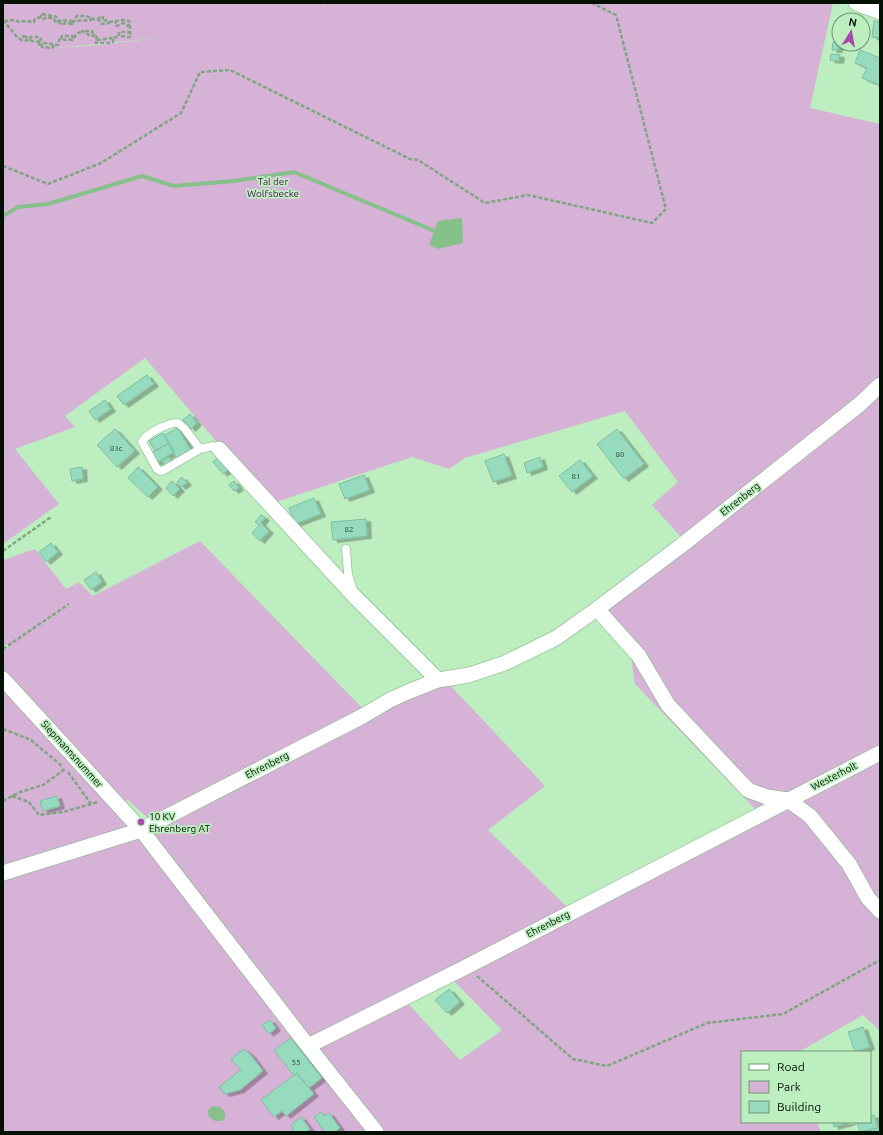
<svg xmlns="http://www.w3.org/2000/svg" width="883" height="1135" font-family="Ubuntu,sans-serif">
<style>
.green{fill:#d6b2d6;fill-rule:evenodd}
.water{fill:#86c08a}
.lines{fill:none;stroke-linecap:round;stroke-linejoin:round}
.stream{stroke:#86c08a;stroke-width:4}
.building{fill:#96dbbe;stroke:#7bbfa3;filter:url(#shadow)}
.lane-casing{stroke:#7ead81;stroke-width:9}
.street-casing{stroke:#7ead81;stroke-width:16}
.path{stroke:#7fa582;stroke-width:2.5;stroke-dasharray:4 2;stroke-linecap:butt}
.lane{stroke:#fff;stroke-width:8}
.street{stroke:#fff;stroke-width:15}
.poi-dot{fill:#aa47ae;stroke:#bdeec0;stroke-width:1.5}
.labels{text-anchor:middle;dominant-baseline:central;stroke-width:3.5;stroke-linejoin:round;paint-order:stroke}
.number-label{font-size:8px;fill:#274432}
.park-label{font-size:10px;fill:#521155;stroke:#bdeec0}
.street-label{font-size:10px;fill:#021103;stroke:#bdeec0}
.poi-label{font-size:10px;fill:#021103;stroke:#bdeec0;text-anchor:start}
</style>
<defs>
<filter id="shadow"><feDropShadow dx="4.5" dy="2.5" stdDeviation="0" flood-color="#0004"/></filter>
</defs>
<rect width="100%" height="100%" fill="#bdeec0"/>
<!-- green -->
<path class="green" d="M 3,3 L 324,3 L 325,12 L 325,3 L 833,3 L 810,108 L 880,124 L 880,1031 L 863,1015 L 799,1052 L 742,1052 L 742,1122 L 817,1122 L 821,1132 L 3,1132 L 3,877 L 143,830 L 358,718 L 448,683 L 545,786 L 488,830 L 567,907 L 756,810 L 635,684 L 631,657 L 595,613 L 681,537 L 652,505 L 678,482 L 625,411 L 465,458 L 449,469 L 412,457 L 270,504 L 145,358 L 65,416 L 75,427 L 15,449 L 59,504 L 3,544 ZM 159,38 L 99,45 L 55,48 ZM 446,973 L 502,1030 L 460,1060 L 400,995 Z
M 200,541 L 364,710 L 152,822 L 128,800 L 120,804 L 131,827 L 3,871 L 3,651 L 10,646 L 8,644 L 3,646 L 3,560 L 35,549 L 66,589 L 79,582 L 93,596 Z"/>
<!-- water -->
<path class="water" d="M 462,218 L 463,243 L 438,249 L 429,245 L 438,221 Z
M 213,1106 L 220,1107 L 225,1112 L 225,1118 L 222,1121 L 215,1121 L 209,1117 L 208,1110 Z"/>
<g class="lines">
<!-- stream -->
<path class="stream" d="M 3,216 L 18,207 L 48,204 L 142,176 L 174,186 L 234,181 L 294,172 L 437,232"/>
</g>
<!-- building -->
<path class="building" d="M 874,21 L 880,22 L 880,38 L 872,37 Z
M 833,42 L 838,43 L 838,50 L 832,50 Z
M 860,50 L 880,58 L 880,85 L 862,78 L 867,68 L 855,63 Z
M 831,54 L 840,55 L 839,61 L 830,60 Z
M 147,375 L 154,384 L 124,405 L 117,396 Z
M 105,400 L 111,409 L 95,420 L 89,411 Z
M 190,414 L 197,423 L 191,429 L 183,420 Z
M 178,428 L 191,451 L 177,459 L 164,435 Z
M 115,429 L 135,451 L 117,467 L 97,445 Z
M 617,429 L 644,464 L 624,479 L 597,444 Z
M 163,433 L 169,443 L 155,451 L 149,441 Z
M 169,443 L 174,452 L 156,463 L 151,453 Z
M 504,454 L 512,476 L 493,482 L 485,461 Z
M 169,457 L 172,462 L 165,466 L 162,461 Z
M 219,457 L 229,469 L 223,474 L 213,462 Z
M 540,457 L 543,467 L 527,473 L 524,463 Z
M 580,460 L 593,476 L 572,492 L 559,476 Z
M 82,467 L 83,479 L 72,481 L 70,469 Z
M 138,467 L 158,487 L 148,497 L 128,478 Z
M 364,475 L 370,490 L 345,499 L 339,484 Z
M 182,477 L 187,483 L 181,487 L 177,482 Z
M 172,481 L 180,489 L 173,496 L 166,488 Z
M 234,481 L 239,488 L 234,491 L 229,485 Z
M 314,498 L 321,514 L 295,524 L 289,508 Z
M 261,515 L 265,518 L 261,523 L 269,531 L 260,541 L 252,533 L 259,525 L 255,522 Z
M 366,519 L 367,536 L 333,540 L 331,522 Z
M 51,543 L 58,552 L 46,562 L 39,552 Z
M 96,572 L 102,582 L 91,590 L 84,580 Z
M 57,796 L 60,806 L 43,811 L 40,801 Z
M 449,989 L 460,1002 L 447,1013 L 435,1000 Z
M 270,1020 L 276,1028 L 269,1034 L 262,1025 Z
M 863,1027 L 870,1047 L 855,1052 L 848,1032 Z
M 291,1038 L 322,1078 L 309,1088 L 297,1073 L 294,1076 L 274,1050 Z
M 244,1049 L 251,1055 L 263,1071 L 240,1090 L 225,1094 L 219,1087 L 241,1070 L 231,1059 Z
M 297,1073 L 314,1094 L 286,1116 L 282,1111 L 274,1117 L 261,1100 Z
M 321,1112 L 324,1116 L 329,1113 L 340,1128 L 335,1132 L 325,1132 L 314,1117 Z
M 874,1115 L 878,1128 L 860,1132 L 857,1122 L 870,1122 L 870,1116 Z
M 301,1117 L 310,1129 L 308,1130 L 309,1132 L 290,1132 L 294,1129 L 291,1125 Z
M 833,1122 L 852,1122 L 834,1127 Z
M 880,1127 L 880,1132 L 863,1132 L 878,1128 Z"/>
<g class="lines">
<defs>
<path id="lane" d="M 200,449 L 184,428 L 178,423 C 169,422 145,434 142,442 L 157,469 L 160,471 L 164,470 L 200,449 L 213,446 L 219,449
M 346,549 L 348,574 L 353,590"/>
<path id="street" d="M 856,3 L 880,12
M 219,449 L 354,596 L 438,680
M 597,609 L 639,656 L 668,705 L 748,790 L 767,797 L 788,800 L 810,816 L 849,864 L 868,898 L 880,911
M 3,679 L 142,831 L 308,1046 L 376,1132
M 3,873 L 141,830 L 361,717 L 390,700 L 410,691 L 438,680 L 469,675 L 505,663 L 556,638 L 597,609 L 682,545 L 860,404 L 880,385
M 308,1046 L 466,967 L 880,753"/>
</defs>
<!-- lane casing -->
<use href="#lane" class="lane-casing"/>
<!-- street casing -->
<use href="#street" class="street-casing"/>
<!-- path -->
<path class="path" d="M 42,14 L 54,16 L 58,18 L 59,21 L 56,23 L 54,19 L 47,17 L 43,19 L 40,17 Z
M 91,19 L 98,19 L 101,16 L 103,17 L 103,21 L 108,20 L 109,23 L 102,24 L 98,19
M 3,20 L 18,38 L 20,39
M 4,21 L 15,20 L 19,22 L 23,21 L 34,22 L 35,19 L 41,17
M 59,21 L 61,25 L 66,23 L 72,24 L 72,21 L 61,20 L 60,21
M 109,22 L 123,20 L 129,21 L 130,24 L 128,26 L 123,23 L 117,26 L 115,24 L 116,21
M 72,23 L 75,21 L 91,20 L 92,18 L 86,16 L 77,16 L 75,18 L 75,21
M 130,25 L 130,32 L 119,32 L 119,36 L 130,37 L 131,35 L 130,32
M 93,34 L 92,31 L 82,31 L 91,36 L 97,35 L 96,40
M 24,36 L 28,38 L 28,40 L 23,41 L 20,39 Z
M 74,38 L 72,36 L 62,36 L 61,39 L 66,40 L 68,39 L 72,40 C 75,37 77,32 82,32
M 113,39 L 113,42 L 111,43 L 96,43 L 96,40 L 112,38 L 113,39 L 119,35
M 40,42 L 32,41 L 29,39 L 31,37 L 39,37 L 41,39 L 39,44 L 42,45
M 54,45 L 52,48 L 42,47 L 42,44 L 44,43 L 58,45 L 59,40 L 61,39
M 3,166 L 48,184 L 101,163 L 181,113 L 200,72 L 230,70 L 410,159 L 418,160 L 485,203 L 528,195 L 652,223 L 666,209 L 616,15 L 592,3
M 3,551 L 51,517
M 3,649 L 69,604
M 3,729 L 31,740 L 63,767
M 68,772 L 91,804
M 12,796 L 29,802 L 39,815 L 63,812 L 98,802
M 3,801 L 20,792 L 43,785 L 65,769
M 477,976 L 573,1059 L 607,1066 L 707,1023 L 783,1014 L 880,960"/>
<!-- lane -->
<use href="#lane" class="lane"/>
<!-- street -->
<use href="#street" class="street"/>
</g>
<!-- markers -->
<circle class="poi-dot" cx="141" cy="822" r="4"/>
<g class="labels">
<!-- number labels -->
<g class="number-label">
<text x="116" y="448">83c</text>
<text x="620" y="454">80</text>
<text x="576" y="476">81</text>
<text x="349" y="529">82</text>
<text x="296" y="1062">55</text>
</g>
<!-- park labels -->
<g class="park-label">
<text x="273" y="181">Tal der<tspan x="273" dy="12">Wolfsbecke</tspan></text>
</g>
<!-- street labels -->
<g class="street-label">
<text transform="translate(740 499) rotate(-38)">Ehrenberg</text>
<text transform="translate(72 754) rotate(48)">Siepmannsnummer</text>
<text transform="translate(267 765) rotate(-27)">Ehrenberg</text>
<text transform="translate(834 776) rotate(-27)">Westerholt</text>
<text transform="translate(548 924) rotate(-27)">Ehrenberg</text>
</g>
<!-- poi labels -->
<g class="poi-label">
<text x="149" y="816">10 KV<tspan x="149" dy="12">Ehrenberg AT</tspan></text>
</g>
</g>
<!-- border -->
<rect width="883" height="1135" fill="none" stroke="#021103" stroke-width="8"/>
<!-- legend -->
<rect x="741" y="1051" width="130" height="72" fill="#bdeec0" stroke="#729674"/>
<rect x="749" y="1064" width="20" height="6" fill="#ffffff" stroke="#729674"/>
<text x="777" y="1071" font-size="12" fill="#021103">Road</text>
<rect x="749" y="1081" width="20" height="12" fill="#d6b2d6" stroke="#729674"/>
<text x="777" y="1091" font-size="12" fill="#021103">Park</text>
<rect x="749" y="1101" width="20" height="12" fill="#96dbbe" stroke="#729674"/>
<text x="777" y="1111" font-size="12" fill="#021103">Building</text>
<!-- north arrow -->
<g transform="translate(851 32) rotate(11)"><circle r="19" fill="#bdeec0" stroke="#729674"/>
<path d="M0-3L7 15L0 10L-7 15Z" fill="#aa47ae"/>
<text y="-6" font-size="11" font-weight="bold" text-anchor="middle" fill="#021103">N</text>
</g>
</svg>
